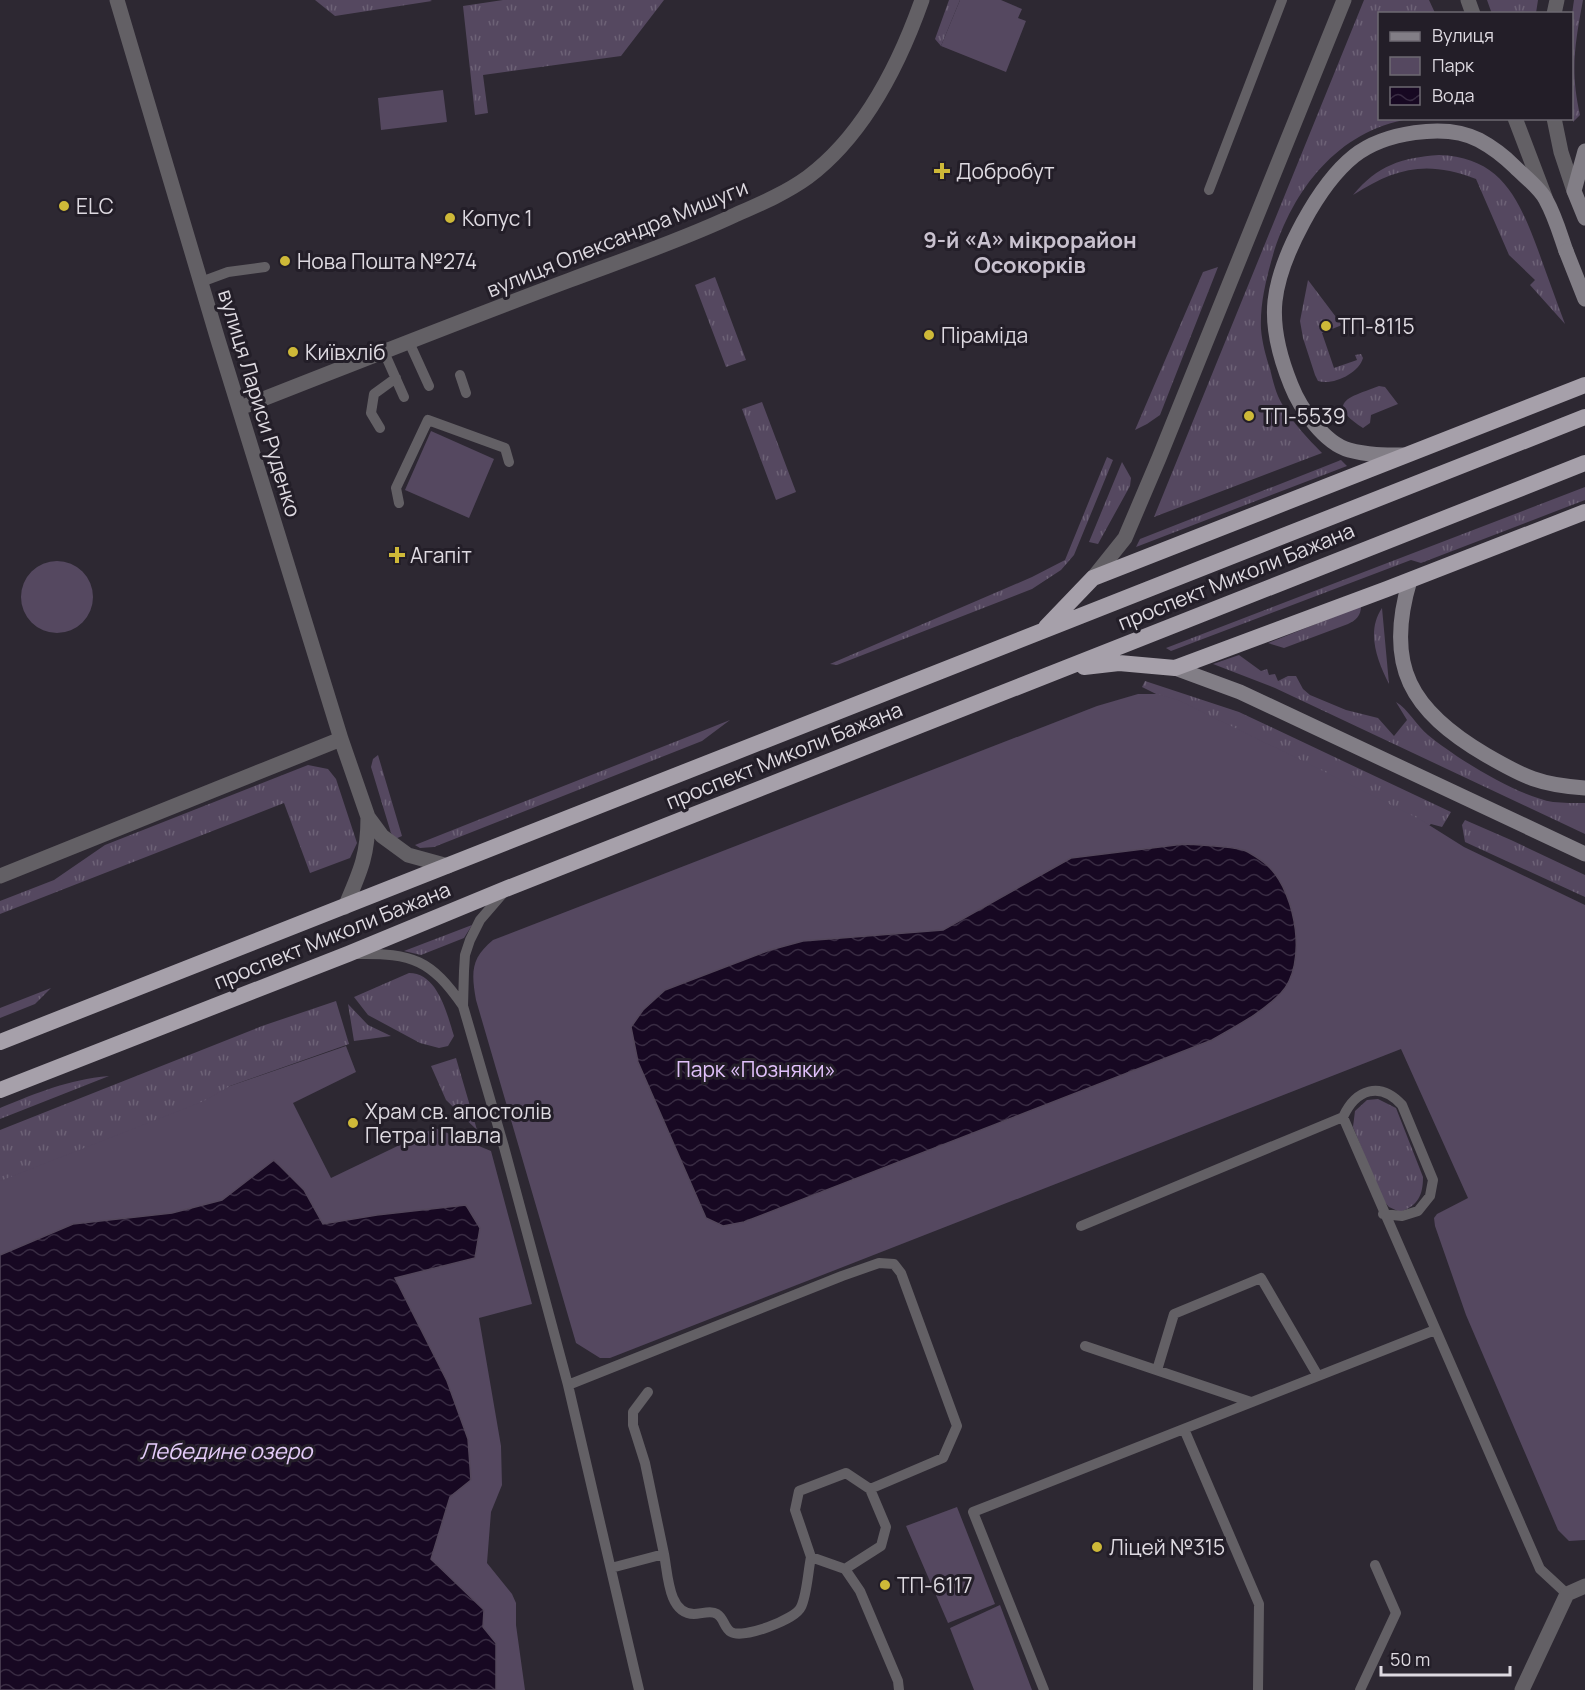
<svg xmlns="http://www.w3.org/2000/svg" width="1585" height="1690" font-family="Manrope,sans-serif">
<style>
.grass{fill:url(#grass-tufts)}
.park{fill:#554860}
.water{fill:url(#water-waves);stroke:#53475b;stroke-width:1.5}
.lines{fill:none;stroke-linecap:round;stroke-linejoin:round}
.service{stroke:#636065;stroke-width:10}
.minor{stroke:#636065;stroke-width:15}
.tertiary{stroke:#636065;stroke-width:15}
.secondary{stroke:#827e86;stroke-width:15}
.trunk{stroke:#a6a0aa;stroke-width:16}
.secondary-bridge{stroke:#827e86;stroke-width:15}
.poi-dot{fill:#ceb938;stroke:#231e28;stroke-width:2}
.labels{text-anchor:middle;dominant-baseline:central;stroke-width:6;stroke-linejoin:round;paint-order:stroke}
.poi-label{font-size:21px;fill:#dedae1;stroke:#231e28;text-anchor:start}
.street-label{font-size:21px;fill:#dedae1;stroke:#231e28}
.park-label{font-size:21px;fill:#e1c1fb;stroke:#231e28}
.neighbourhood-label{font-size:22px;font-weight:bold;fill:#c9c2cf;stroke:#231e28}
.water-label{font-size:22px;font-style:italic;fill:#e5ccfa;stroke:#231e28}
</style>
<defs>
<pattern id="grass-tufts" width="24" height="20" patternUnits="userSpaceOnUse" patternTransform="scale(1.5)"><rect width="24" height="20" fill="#554860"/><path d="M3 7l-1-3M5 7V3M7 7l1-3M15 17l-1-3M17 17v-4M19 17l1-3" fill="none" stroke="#6d6276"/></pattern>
<pattern id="water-waves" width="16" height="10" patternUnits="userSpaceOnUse" patternTransform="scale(1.5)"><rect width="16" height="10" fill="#170822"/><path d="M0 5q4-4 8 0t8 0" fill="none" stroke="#382b42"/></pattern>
</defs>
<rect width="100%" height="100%" fill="#2d2832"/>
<!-- grass -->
<path class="grass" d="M 315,0 L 430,0 L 432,1 L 335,16 Z
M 503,0 L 664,0 L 621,56 L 483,75 L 488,113 L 475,115 L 463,6 Z
M 949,0 L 960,0 L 941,46 L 935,39 Z
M 1364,0 L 1429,0 L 1435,13 L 1380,14 L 1380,118 L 1409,119 C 1336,131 1290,193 1271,262 C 1265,284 1260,306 1261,329 C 1262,342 1266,357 1270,369 C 1273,381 1276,394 1282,404 C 1292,422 1308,439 1322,453 L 1154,517 Z
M 1487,0 L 1538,0 L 1536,13 L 1492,14 Z
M 1574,0 L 1583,0 C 1575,43 1570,71 1580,115 L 1573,122 L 1572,14 Z
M 1439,155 C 1501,157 1519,199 1538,250 C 1547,275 1556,300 1565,324 L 1530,285 L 1535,280 L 1509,255 L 1476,179 C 1426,160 1396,168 1353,195 C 1378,165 1401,158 1439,155 Z
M 1218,267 L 1160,415 L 1147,424 L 1135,430 L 1203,272 Z
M 715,277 L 746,360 L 726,367 L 695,285 Z
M 1308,280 L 1342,325 L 1322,333 L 1334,368 L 1357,360 L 1355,355 L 1361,354 L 1363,358 C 1359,373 1333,386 1318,381 L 1315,375 L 1303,338 L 1300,321 Z
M 1379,386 L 1385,387 L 1398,404 L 1371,415 L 1370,423 L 1363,428 C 1323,402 1351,397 1379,386 Z
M 762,402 L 796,492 L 776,500 L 742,409 Z
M 1107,457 L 1113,460 L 1074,555 L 1061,570 L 1032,589 L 837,665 L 830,664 L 1032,577 L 1065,560 Z
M 1341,460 L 1347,466 L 1136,547 L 1140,539 Z
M 1122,462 L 1131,478 L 1130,486 L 1098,544 L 1089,542 Z
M 1585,487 L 1585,500 L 1421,563 L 1411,560 L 1171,651 L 1166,648 Z
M 1361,606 C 1361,616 1356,620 1348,624 L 1284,648 L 1268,643 Z
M 1382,608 L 1389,684 C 1377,660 1366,632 1382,608 Z
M 1239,655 L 1261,671 L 1267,669 L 1269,675 L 1275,674 L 1278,681 L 1288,676 L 1296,676 L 1303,689 L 1310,695 L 1346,710 L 1378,718 L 1394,736 L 1407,720 L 1396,702 C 1408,709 1417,726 1428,735 C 1456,758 1517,796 1553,802 C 1563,803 1574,803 1585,803 L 1585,834 L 1275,688 L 1213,664 Z
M 1145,681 L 1239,712 L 1451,812 L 1442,827 L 1431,824 L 1426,828 L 1142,687 Z
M 730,720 L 702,741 L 434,847 L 420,848 L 415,845 Z
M 378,755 L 402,836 L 395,839 L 391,833 L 371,767 L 373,759 Z
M 308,765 L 328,769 L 336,779 L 357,843 L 350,858 L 310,873 L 284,803 L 0,914 L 0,901 L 54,880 L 105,845 Z
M 1465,820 L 1511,840 L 1585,875 L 1585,897 L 1465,842 L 1462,825 Z
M 472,925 L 464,938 L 421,955 L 404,951 Z
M 409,973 C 438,973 447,1014 454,1036 L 448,1046 L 439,1048 L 420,1043 L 368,1015 L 354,997 Z
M 51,988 L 35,1004 L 0,1018 L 0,1008 Z
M 336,1001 L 349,1044 L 230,1086 L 216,1097 L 0,1185 L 0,1130 L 262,1026 Z
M 348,1004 L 368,1025 L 391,1036 L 354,1041 Z
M 456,1058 L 477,1130 L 446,1100 L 431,1066 Z
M 109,1076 L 0,1119 L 0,1108 C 39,1092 67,1080 109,1076 Z
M 1378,1099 L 1396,1108 L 1423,1177 C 1423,1195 1418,1206 1400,1212 L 1389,1207 L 1382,1199 L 1353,1127 L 1355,1111 L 1367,1100 Z"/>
<!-- park -->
<path class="park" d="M 960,0 L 1001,0 L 1022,9 L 1018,18 L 1026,21 L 1006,72 L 941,46 Z
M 443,90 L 447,122 L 381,130 L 378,98 Z
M 431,431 L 494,459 L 469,518 L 405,490 Z
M21 597a36 36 0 1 1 72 0a36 36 0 1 1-72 0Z
M 1138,694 L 1158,694 L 1178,700 L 1305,762 L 1421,820 L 1464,847 L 1585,905 L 1585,1540 L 1569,1541 L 1558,1530 L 1466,1315 L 1435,1226 L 1434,1218 L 1437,1214 L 1468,1198 L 1401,1049 L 610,1358 L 600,1358 L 576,1343 L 476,1000 C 471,972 471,958 493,940 L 1097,706 Z
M 346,1046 L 356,1072 L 293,1103 L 331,1178 L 435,1128 L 491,1151 L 532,1304 L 479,1318 L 501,1446 L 502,1485 L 491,1512 L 487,1563 L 512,1594 L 516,1603 L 516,1625 L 525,1690 L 0,1690 L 0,1181 L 204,1101 L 230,1086 Z
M 957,1507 L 995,1604 L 948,1623 L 906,1526 Z
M 1000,1605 L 1032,1690 L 974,1690 L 950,1628 Z"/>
<!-- water -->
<path class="water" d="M 1184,844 C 1198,845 1238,846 1248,852 C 1255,856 1265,862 1270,868 C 1296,895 1308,964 1281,993 C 1262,1013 1236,1026 1212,1040 L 744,1222 L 723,1226 L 706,1218 L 638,1062 L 631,1027 L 643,1010 L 665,990 L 770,950 L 803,941 L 943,930 L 1071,858 Z
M 274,1160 L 304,1190 L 323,1224 L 377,1215 L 466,1205 L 480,1228 L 475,1258 L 395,1278 L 447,1381 L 468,1439 L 471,1480 L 450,1497 L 431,1559 L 484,1610 L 483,1627 L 496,1643 L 496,1690 L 0,1690 L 0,1255 L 73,1224 L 172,1213 L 222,1200 Z"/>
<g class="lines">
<!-- service -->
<path class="service" d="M 1209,190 L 1282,0
M 201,282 L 228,272 L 265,267
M 409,342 L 429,386
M 384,352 L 404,397
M 460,375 L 466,393
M 380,428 L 371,413 L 374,394 L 396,378
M 399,503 L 396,488 L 428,420 L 505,448 L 509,462
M 505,891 L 480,920 L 470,940 L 465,955 L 464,971 L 463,1006 L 504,1147 L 568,1385 L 639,1690
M 357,954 C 413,953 431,960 463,1006
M 1343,1117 L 1540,1569 L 1567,1594
M 1081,1226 L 1343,1117 C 1356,1089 1380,1081 1402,1105 L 1433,1180 L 1430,1196 L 1418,1211 L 1402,1216 L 1383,1214
M 1085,1346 L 1251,1402
M 1157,1370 L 1174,1314 L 1261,1278 L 1318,1376
M 568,1385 L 842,1276 L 879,1263 L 894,1264 L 901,1273 L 957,1426 L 943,1458 L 870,1489 L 846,1473 L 799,1491 L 795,1510 L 811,1557
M 648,1392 L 633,1412 L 633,1425 L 645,1463 L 664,1554
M 1184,1429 L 1259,1604 L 1258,1690
M 611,1568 L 664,1554 C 668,1574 668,1614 694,1614 C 701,1614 711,1610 717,1614 C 724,1618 724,1628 731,1632 C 743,1639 795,1620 801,1607 C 807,1595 808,1571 811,1557 L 845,1569 L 860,1591 L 898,1681 L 899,1690
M 845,1569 L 881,1546 L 886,1527 L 870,1489
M 1044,1690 L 973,1512 L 1435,1330
M 1360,1690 L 1396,1613 L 1375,1565"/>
<!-- minor -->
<path class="minor" d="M 117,0 L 218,340 L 341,739 L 368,817 L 382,836 L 408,855 L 448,866
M 240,408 C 350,365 460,321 570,280 C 626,259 682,240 735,215 C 760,204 786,193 808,177 C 864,135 899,65 922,0
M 0,876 L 341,739
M 345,907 C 360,872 368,856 368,817"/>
<!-- tertiary -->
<path class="tertiary" d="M 1468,0 L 1473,14
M 1554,14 L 1557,0
M 1515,118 L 1545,197
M 1554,118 L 1561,152 L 1574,191
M 1093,578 L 1125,538 L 1159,458 L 1344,0
M 1522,1690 L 1567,1594 L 1585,1586"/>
<!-- secondary -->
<path class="secondary" d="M 1585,151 L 1574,191 L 1585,218
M 1403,455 C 1385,455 1367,455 1349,450 C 1324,443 1300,408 1291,385 C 1280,358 1272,330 1275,301 C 1280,256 1319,184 1354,156 C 1383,133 1445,122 1479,140 C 1492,147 1505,157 1515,167 C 1525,177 1540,188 1546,200 C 1555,216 1560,234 1566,251
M 1410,580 C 1384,666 1411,711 1486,755 C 1524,777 1540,785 1585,788
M 1175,668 L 1240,692 L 1585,854"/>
<!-- trunk -->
<path class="trunk" d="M 1046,627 L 1093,578 L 1585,385
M 1084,667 L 1119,663 L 1175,668 L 1387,589 L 1585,512
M 0,1042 L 1585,417
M 0,1090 L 348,954 L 508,888 L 1585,463"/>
<!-- secondary-bridge -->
<path class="secondary-bridge" d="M 1566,251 L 1585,299"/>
</g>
<!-- markers -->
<g class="poi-dot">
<path d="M939 162h6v6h6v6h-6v6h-6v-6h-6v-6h6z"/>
<circle cx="64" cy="206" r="6"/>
<circle cx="450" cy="218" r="6"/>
<circle cx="285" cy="261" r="6"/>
<circle cx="1326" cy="326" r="6"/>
<circle cx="929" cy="335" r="6"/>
<circle cx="293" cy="352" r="6"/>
<circle cx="1249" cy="416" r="6"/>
<path d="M394 546h6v6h6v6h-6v6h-6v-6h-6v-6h6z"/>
<circle cx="353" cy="1123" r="6"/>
<circle cx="1097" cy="1547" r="6"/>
<circle cx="885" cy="1585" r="6"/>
</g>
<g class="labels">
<!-- poi labels -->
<g class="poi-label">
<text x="956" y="171">Добробут</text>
<text x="76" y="206">ELC</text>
<text x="462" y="218">Копус 1</text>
<text x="297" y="261">Нова Пошта №274</text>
<text x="1338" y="326">ТП-8115</text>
<text x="941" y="335">Піраміда</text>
<text x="305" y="352">Київхліб</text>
<text x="1261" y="416">ТП-5539</text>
<text x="410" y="555">Агапіт</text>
<text x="365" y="1111">Храм св. апостолів<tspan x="365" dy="24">Петра і Павла</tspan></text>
<text x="1109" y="1547">Ліцей №315</text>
<text x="897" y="1585">ТП-6117</text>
</g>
<!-- street labels -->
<g class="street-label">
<text transform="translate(617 238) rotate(-22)">вулиця Олександра Мишуги</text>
<text transform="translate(260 403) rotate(73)">вулиця Лариси Руденко</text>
<text transform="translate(1236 576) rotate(-22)">проспект Миколи Бажана</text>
<text transform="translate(784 755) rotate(-22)">проспект Миколи Бажана</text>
<text transform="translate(332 935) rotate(-22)">проспект Миколи Бажана</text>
</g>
<!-- park labels -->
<g class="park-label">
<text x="756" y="1069">Парк «Позняки»</text>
</g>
<!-- neighbourhood labels -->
<g class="neighbourhood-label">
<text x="1030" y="240">9-й «А» мікрорайон<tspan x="1030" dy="25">Осокорків</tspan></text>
</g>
<!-- water labels -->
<g class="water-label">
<text x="226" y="1451">Лебедине озеро</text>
</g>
</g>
<!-- legend -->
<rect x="1378" y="12" width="195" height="108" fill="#231e28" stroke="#6e6972" stroke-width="1.5"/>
<rect x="1390" y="32" width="30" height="9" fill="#827e86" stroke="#6e6972" stroke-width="1.5"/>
<text x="1432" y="42" font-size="18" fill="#dedae1">Вулиця</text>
<rect x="1390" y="57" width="30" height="18" fill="#554860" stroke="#6e6972" stroke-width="1.5"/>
<text x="1432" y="72" font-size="18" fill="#dedae1">Парк</text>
<rect x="1390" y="87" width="30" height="18" fill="url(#water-waves)" stroke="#6e6972" stroke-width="1.5"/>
<text x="1432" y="102" font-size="18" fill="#dedae1">Вода</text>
<!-- scale -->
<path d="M1381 1666v9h129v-9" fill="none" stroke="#dedae1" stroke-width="3"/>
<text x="1390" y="1666" font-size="18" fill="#dedae1" stroke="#231e28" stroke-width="4.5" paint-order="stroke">50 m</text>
</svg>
